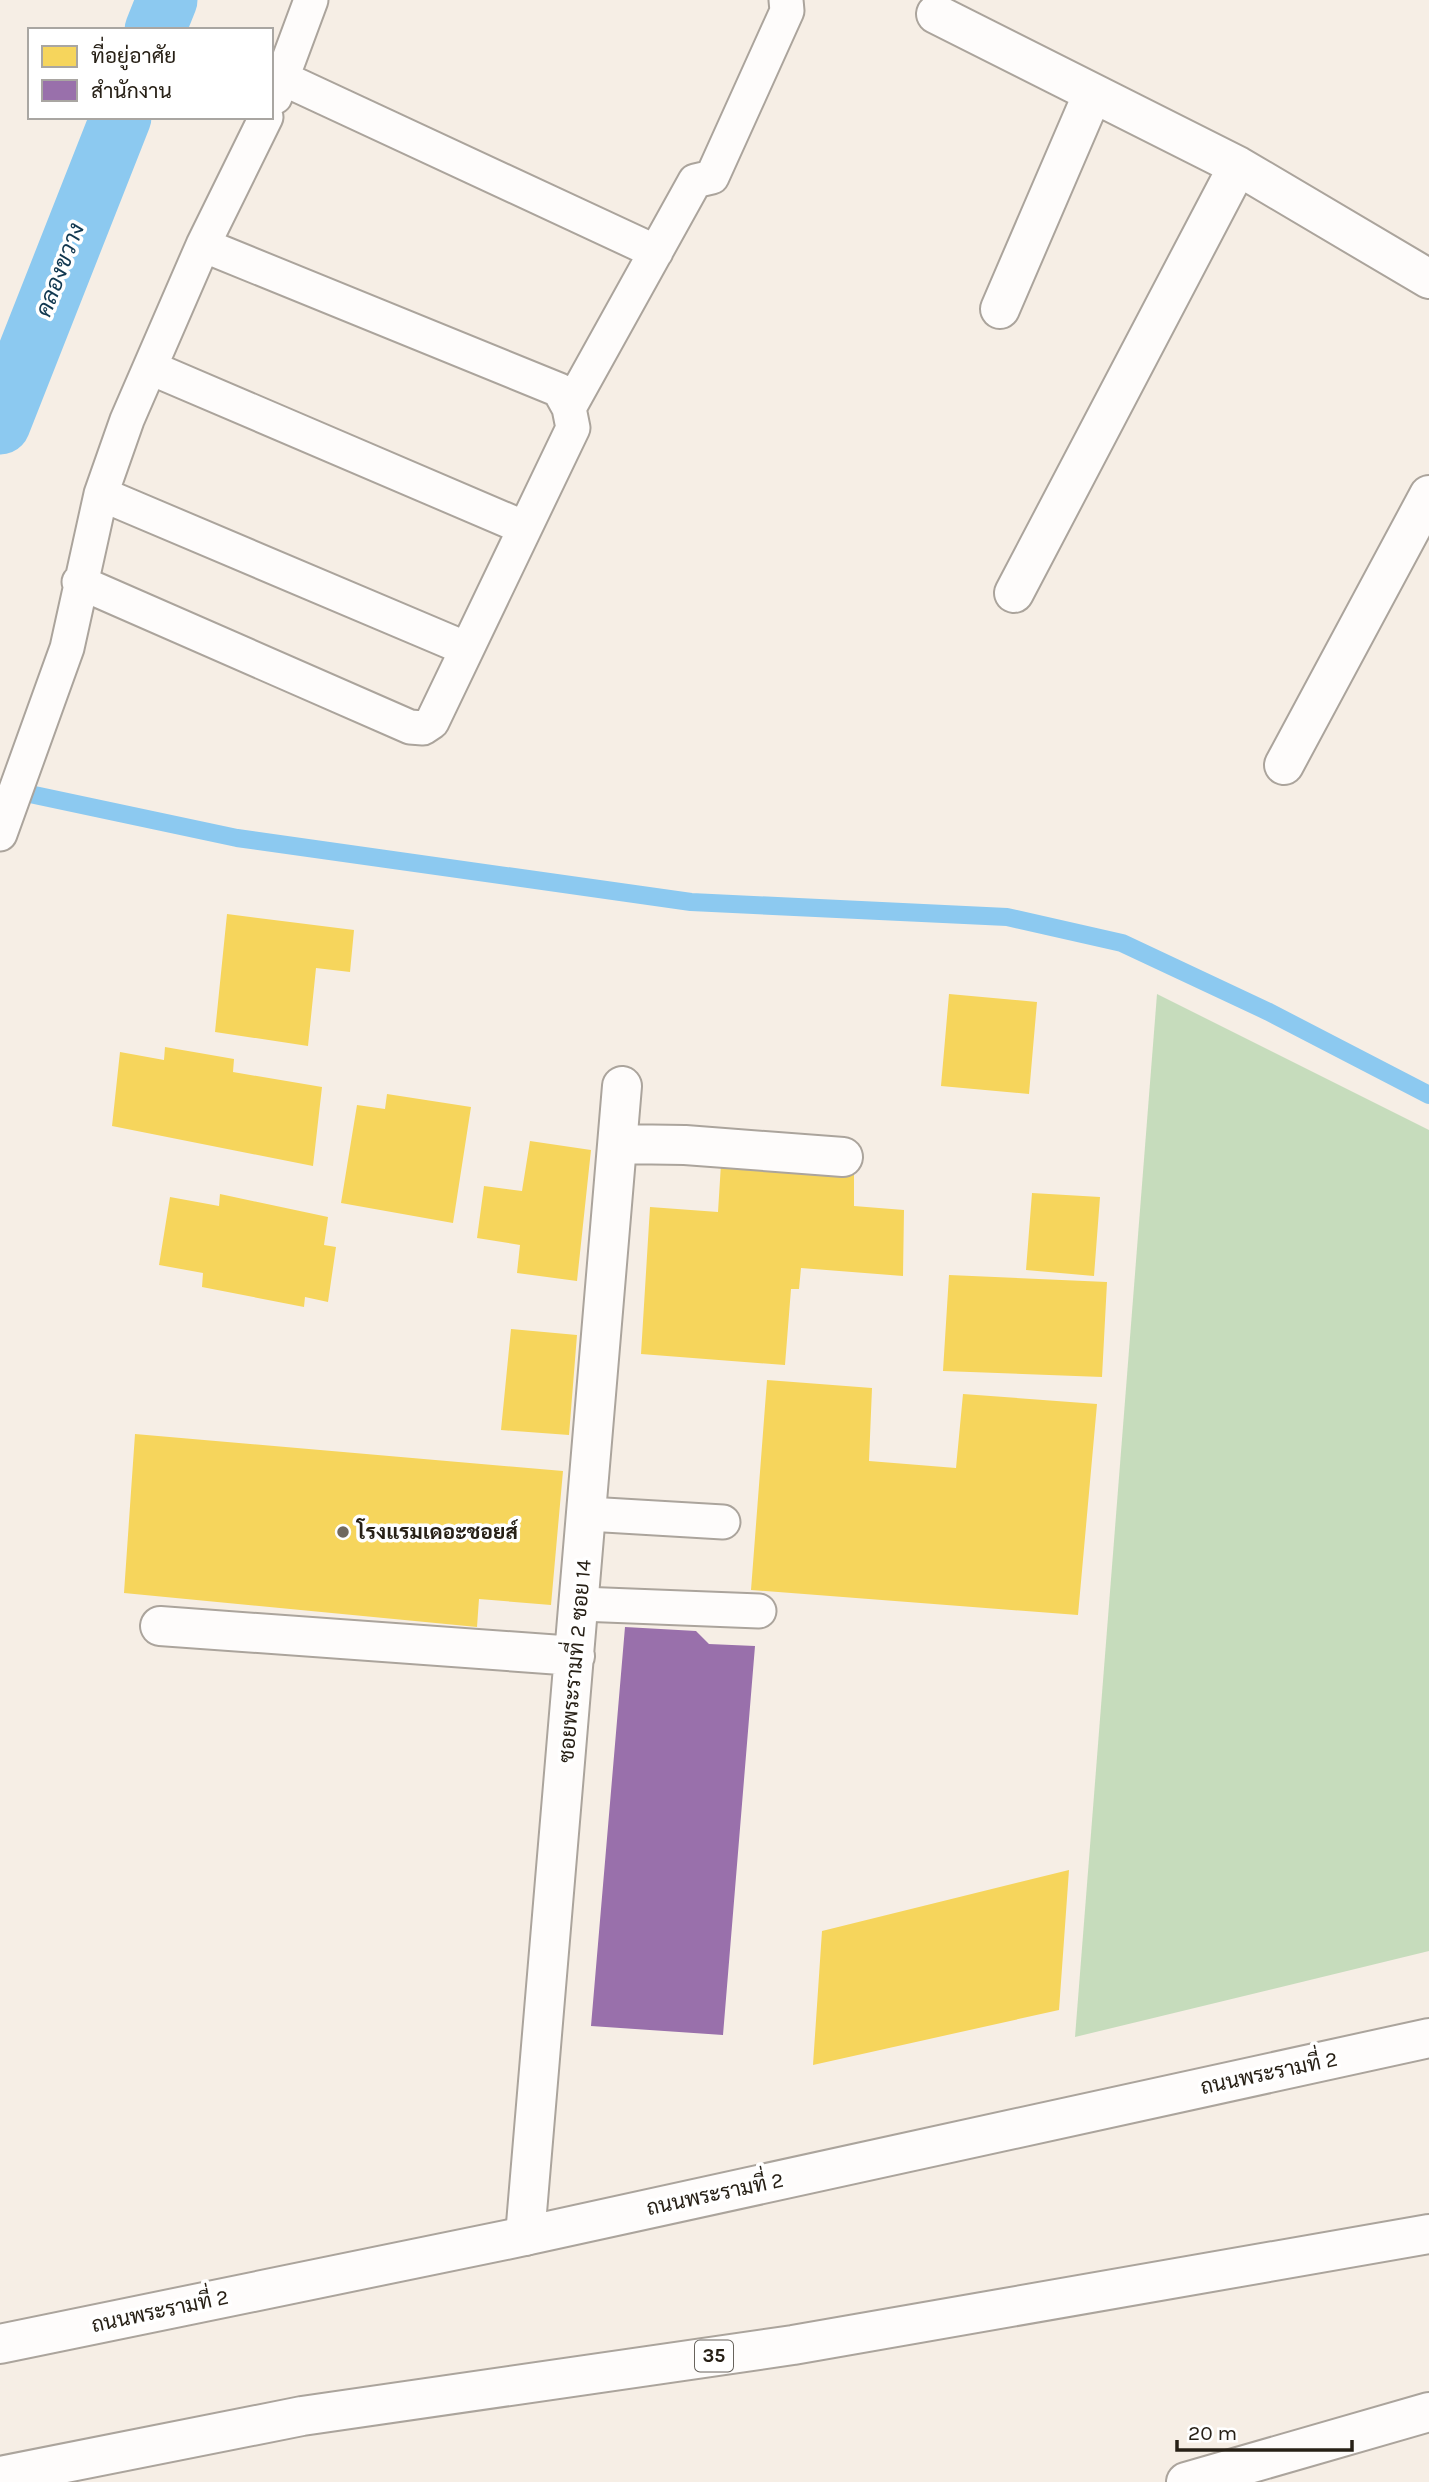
<svg xmlns="http://www.w3.org/2000/svg" width="1429" height="2482" font-family="Karla,Sarabun,sans-serif">
<style>
.green{fill:#c6dcbc}
.homes{fill:#f6d55c}
.offices{fill:#9970ab}
.lines{fill:none;stroke-linecap:round;stroke-linejoin:round}
.stream{stroke:#8cc9f0;stroke-width:18}
.canal{stroke:#8cc9f0;stroke-width:61}
.service-casing{stroke:#aba49c;stroke-width:37}
.minor-casing{stroke:#aba49c;stroke-width:42}
.secondary-casing{stroke:#aba49c;stroke-width:42}
.primary-casing{stroke:#aba49c;stroke-width:42}
.service{stroke:#fefcfb;stroke-width:33}
.minor{stroke:#fefcfb;stroke-width:38}
.secondary{stroke:#fefcfb;stroke-width:38}
.primary{stroke:#fefcfb;stroke-width:38}
.poi-dot{fill:#6f685e;stroke:#fff;stroke-width:2.5}
.labels{text-anchor:middle;dominant-baseline:central;stroke-width:7;stroke-linejoin:round;paint-order:stroke}
.shield{fill:#fff;stroke:#68635c;stroke-width:2}
.shield-label{font-size:19px;font-weight:bold;fill:#272016}
.poi-label{font-size:21px;font-weight:bold;fill:#272016;stroke:#fff;text-anchor:start}
.street-label{font-size:21px;fill:#272016;stroke:#fff}
.water-label{font-size:23px;font-style:italic;fill:#113850;stroke:#fff}
</style>
<rect width="100%" height="100%" fill="#f6eee5"/>
<!-- green -->
<path class="green" d="M 1157,994 L 1429,1130 L 1429,1951 L 1075,2037 Z"/>
<!-- homes -->
<path class="homes" d="M 227,914 L 354,930 L 350,972 L 316,968 L 308,1046 L 215,1032 Z
M 949,994 L 1037,1002 L 1029,1094 L 941,1086 Z
M 165,1047 L 234,1059 L 233,1072 L 322,1087 L 313,1166 L 112,1126 L 120,1052 L 164,1060 Z
M 387,1094 L 471,1107 L 453,1223 L 341,1203 L 357,1105 L 385,1109 Z
M 530,1141 L 591,1150 L 577,1281 L 517,1273 L 520,1245 L 477,1238 L 484,1186 L 522,1191 Z
M 721,1164 L 854,1171 L 854,1206 L 904,1210 L 903,1276 L 801,1268 L 799,1289 L 791,1289 L 785,1365 L 641,1354 L 650,1207 L 718,1212 Z
M 1032,1193 L 1100,1197 L 1094,1276 L 1026,1270 Z
M 220,1194 L 328,1217 L 324,1245 L 336,1247 L 328,1302 L 305,1297 L 304,1307 L 202,1287 L 203,1273 L 159,1265 L 170,1197 L 219,1206 Z
M 949,1275 L 1107,1282 L 1102,1377 L 943,1371 Z
M 511,1329 L 577,1335 L 569,1435 L 501,1430 Z
M 767,1380 L 872,1388 L 869,1461 L 956,1468 L 963,1394 L 1097,1404 L 1078,1615 L 751,1590 Z
M 135,1434 L 563,1471 L 551,1605 L 479,1599 L 477,1627 L 124,1593 Z
M 1069,1870 L 1059,2010 L 813,2065 L 822,1931 Z"/>
<!-- offices -->
<path class="offices" d="M 625,1627 L 696,1631 L 709,1644 L 755,1646 L 723,2035 L 591,2026 Z"/>
<g class="lines">
<!-- stream -->
<path class="stream" d="M 11,790 L 237,838 L 691,902 L 1007,917 L 1122,943 L 1269,1012 L 1429,1095"/>
<!-- canal -->
<path class="canal" d="M 155,30 L 167,0
M 0,424 L 121,117"/>
<defs>
<path id="service" d="M 284,79 L 656,252
M 275,97 L 311,0
M 151,368 L 525,528
M 569,408 L 695,181 L 712,177 L 787,11 L 786,0
M 101,494 L 467,649
M 79,582 L 410,727 L 423,728 L 432,722 L 573,428 L 569,408 L 559,390 L 203,245
M 0,834 L 67,648 L 101,494 L 127,420 L 203,245 L 266,117
M 588,1514 L 723,1522
M 580,1604 L 759,1611"/>
<path id="minor" d="M 936,14 L 1238,166 L 1429,279
M 1000,309 L 1093,93
M 1014,593 L 1238,166
M 1284,765 L 1429,495
M 618,1144 L 685,1145 L 843,1157
M 160,1626 L 575,1656
M 525,2236 L 622,1086"/>
<path id="secondary" d="M 0,2344 L 525,2236 L 1429,2038"/>
<path id="primary" d="M 0,2476 L 302,2416 L 793,2345 L 1429,2234
M 1186,2482 L 1429,2412"/>
</defs>
<!-- service casing -->
<use href="#service" class="service-casing"/>
<!-- minor casing -->
<use href="#minor" class="minor-casing"/>
<!-- secondary casing -->
<use href="#secondary" class="secondary-casing"/>
<!-- primary casing -->
<use href="#primary" class="primary-casing"/>
<!-- service -->
<use href="#service" class="service"/>
<!-- minor -->
<use href="#minor" class="minor"/>
<!-- secondary -->
<use href="#secondary" class="secondary"/>
<!-- primary -->
<use href="#primary" class="primary"/>
</g>
<!-- markers -->
<circle class="poi-dot" cx="343" cy="1532" r="7"/>
<g class="labels">
<!-- shield labels -->
<rect class="shield" x="695" y="2340.5" width="38" height="31" rx="5"/>
<g class="shield-label">
<text x="714" y="2356">35</text>
</g>
<!-- poi labels -->
<g class="poi-label">
<text x="357" y="1532">โรงแรมเดอะชอยส์</text>
</g>
<!-- street labels -->
<g class="street-label">
<text transform="translate(575 1661) rotate(-85)">ซอยพระรามที่ 2 ซอย 14</text>
<text transform="translate(1269 2073) rotate(-12)">ถนนพระรามที่ 2</text>
<text transform="translate(715 2194) rotate(-12)">ถนนพระรามที่ 2</text>
<text transform="translate(160 2311) rotate(-12)">ถนนพระรามที่ 2</text>
</g>
<!-- water labels -->
<g class="water-label">
<text transform="translate(60 270) rotate(-69)">คลองขวาง</text>
</g>
</g>
<!-- legend -->
<rect x="28" y="28" width="245" height="91" fill="#ffffff" stroke="#a9a6a2" stroke-width="2"/>
<rect x="42" y="46" width="35" height="21" fill="#f6d55c" stroke="#a9a6a2" stroke-width="2"/>
<text x="91" y="63" font-size="21" fill="#272016">ที่อยู่อาศัย</text>
<rect x="42" y="80" width="35" height="21" fill="#9970ab" stroke="#a9a6a2" stroke-width="2"/>
<text x="91" y="98" font-size="21" fill="#272016">สำนักงาน</text>
<!-- scale -->
<path d="M1177 2440v10h175v-10" fill="none" stroke="#272016" stroke-width="3.5"/>
<text x="1188" y="2440" font-size="21" fill="#272016" stroke="#ffffff" stroke-width="5" paint-order="stroke">20 m</text>
</svg>
